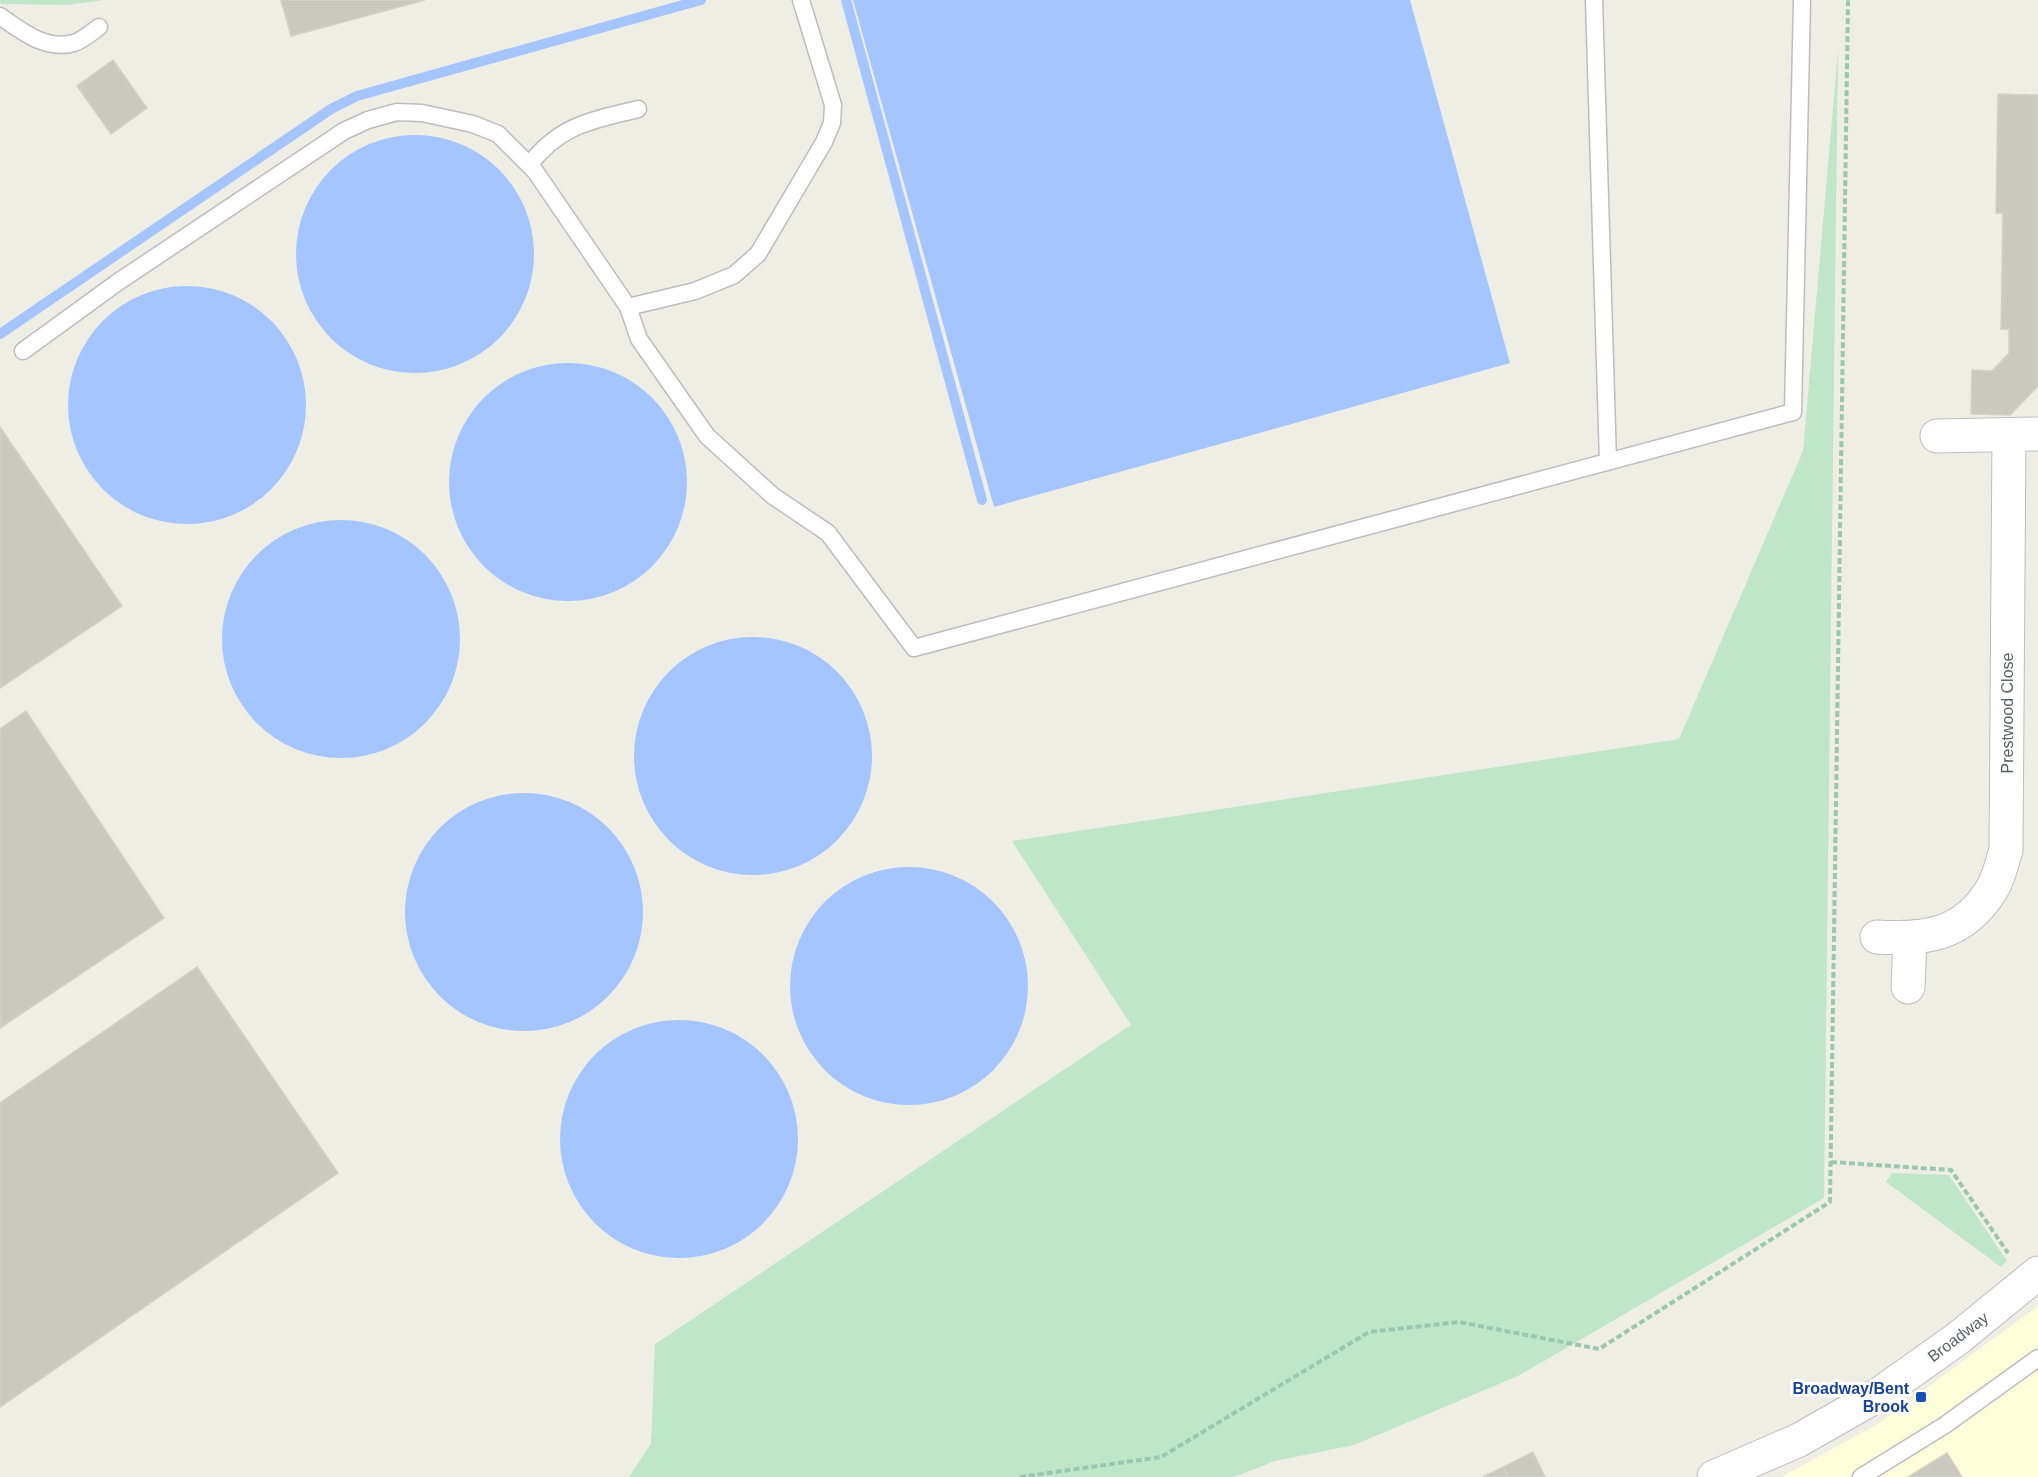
<svg xmlns="http://www.w3.org/2000/svg" width="2038" height="1477" font-family="Arial,sans-serif">
<style>
.commercial{fill:#fefdda}
.green{fill:#c0e6c8}
.water{fill:#a4c5ff}
.lines{fill:none;stroke-linecap:round;stroke-linejoin:round}
.stream{stroke:#a4c5ff;stroke-width:10}
.building{fill:#cac9c0;stroke:#d3d1c2;stroke-width:1.5}
.service-casing{stroke:#bcbcc3;stroke-width:19}
.minor-casing{stroke:#bcbcc3;stroke-width:35}
.tertiary-casing{stroke:#bcbcc3;stroke-width:35}
.path{stroke:#9ac7b0;stroke-width:4;stroke-dasharray:6 3;stroke-linecap:butt}
.service{stroke:#fff;stroke-width:16}
.minor{stroke:#fff;stroke-width:33}
.tertiary{stroke:#fff;stroke-width:33}
.transit-dot{fill:#1a4fb4;stroke:#fff;stroke-width:2}
.labels{text-anchor:middle;dominant-baseline:central;stroke-width:6;stroke-linejoin:round;paint-order:stroke}
.street-label{font-size:16px;fill:#5c5e65;stroke:#fff}
.transit-label{font-size:16px;font-weight:bold;fill:#164399;stroke:#fff;text-anchor:end}
</style>
<rect width="100%" height="100%" fill="#efeee4"/>
<!-- commercial -->
<path class="commercial" d="M 2038,1306 L 2038,1477 L 1781,1477 L 1876,1425 Z"/>
<!-- green -->
<path class="green" d="M 0,0 L 104,0 L 67,5 L 1,4 Z
M 1838,51 L 1824,1198 L 1518,1376 L 1354,1445 L 1275,1461 L 1234,1477 L 629,1477 L 651,1444 L 655,1344 L 1131,1025 L 1012,841 L 1679,739 L 1803,451 Z
M 1892,1173 L 1949,1175 L 2007,1261 L 2001,1267 L 1886,1182 Z"/>
<!-- water -->
<path class="water" d="M 853,0 L 1410,0 L 1510,363 L 994,507 Z
M296 254a119 119 0 1 1 238 0a119 119 0 1 1-238 0Z
M68 405a119 119 0 1 1 238 0a119 119 0 1 1-238 0Z
M449 482a119 119 0 1 1 238 0a119 119 0 1 1-238 0Z
M222 639a119 119 0 1 1 238 0a119 119 0 1 1-238 0Z
M634 756a119 119 0 1 1 238 0a119 119 0 1 1-238 0Z
M405 912a119 119 0 1 1 238 0a119 119 0 1 1-238 0Z
M790 986a119 119 0 1 1 238 0a119 119 0 1 1-238 0Z
M560 1139a119 119 0 1 1 238 0a119 119 0 1 1-238 0Z"/>
<g class="lines">
<!-- stream -->
<path class="stream" d="M 846,0 L 982,500
M 0,334 L 331,109 L 357,96 L 701,0"/>
</g>
<!-- building -->
<path class="building" d="M 281,0 L 425,0 L 291,36 Z
M 113,60 L 147,108 L 111,134 L 77,86 Z
M 1998,94 L 2038,95 L 2038,386 L 2010,415 L 1971,414 L 1972,370 L 1992,371 L 2009,353 L 2009,329 L 2001,329 L 2003,213 L 1996,213 Z
M 0,427 L 122,606 L 0,688 Z
M 26,711 L 164,918 L 0,1028 L 0,729 Z
M 197,967 L 338,1173 L 0,1407 L 0,1103 Z
M 1533,1452 L 1545,1477 L 1508,1477 L 1503,1467 Z
M 1947,1453 L 1962,1477 L 1908,1477 Z
M 1503,1467 L 1508,1477 L 1483,1477 Z"/>
<g class="lines">
<defs>
<path id="service" d="M 801,0 L 833,105 L 832,123 L 824,142 L 758,254 L 734,275 L 695,291 L 628,307 L 639,339 L 707,436 L 773,496 L 828,533 L 914,648 L 1793,412 L 1802,0
M 1594,0 L 1608,462
M 0,16 C 21,31 46,51 74,43 C 83,40 92,32 99,27
M 529,165 C 561,124 591,121 638,109
M 23,351 L 118,282 L 344,131 L 368,120 L 397,112 L 422,113 L 473,124 L 498,134 L 535,171 L 628,307
M 1861,1477 L 1945,1425 L 2038,1358"/>
<path id="minor" d="M 1937,436 L 2038,434
M 1877,937 C 1926,940 1964,935 1992,889 C 1999,878 2002,862 2006,850 L 2009,435
M 1908,987 L 1910,939"/>
<path id="tertiary" d="M 1714,1477 L 1799,1440 L 1878,1395 L 1957,1339 L 2038,1273"/>
</defs>
<!-- service casing -->
<use href="#service" class="service-casing"/>
<!-- minor casing -->
<use href="#minor" class="minor-casing"/>
<!-- tertiary casing -->
<use href="#tertiary" class="tertiary-casing"/>
<!-- path -->
<path class="path" d="M 1831,1162 L 1951,1170 L 2008,1253
M 1020,1477 L 1161,1457 L 1369,1332 L 1459,1322 L 1599,1349 L 1830,1202 L 1848,0"/>
<!-- service -->
<use href="#service" class="service"/>
<!-- minor -->
<use href="#minor" class="minor"/>
<!-- tertiary -->
<use href="#tertiary" class="tertiary"/>
</g>
<!-- markers -->
<rect class="transit-dot" x="1915" y="1391" width="12" height="12" rx="3"/>
<g class="labels">
<!-- street labels -->
<g class="street-label">
<text transform="translate(2007 713) rotate(-90)">Prestwood Close</text>
<text transform="translate(1958 1337) rotate(-37)">Broadway</text>
</g>
<!-- transit labels -->
<g class="transit-label">
<text x="1909" y="1388">Broadway/Bent<tspan x="1909" dy="18">Brook</tspan></text>
</g>
</g>
</svg>
